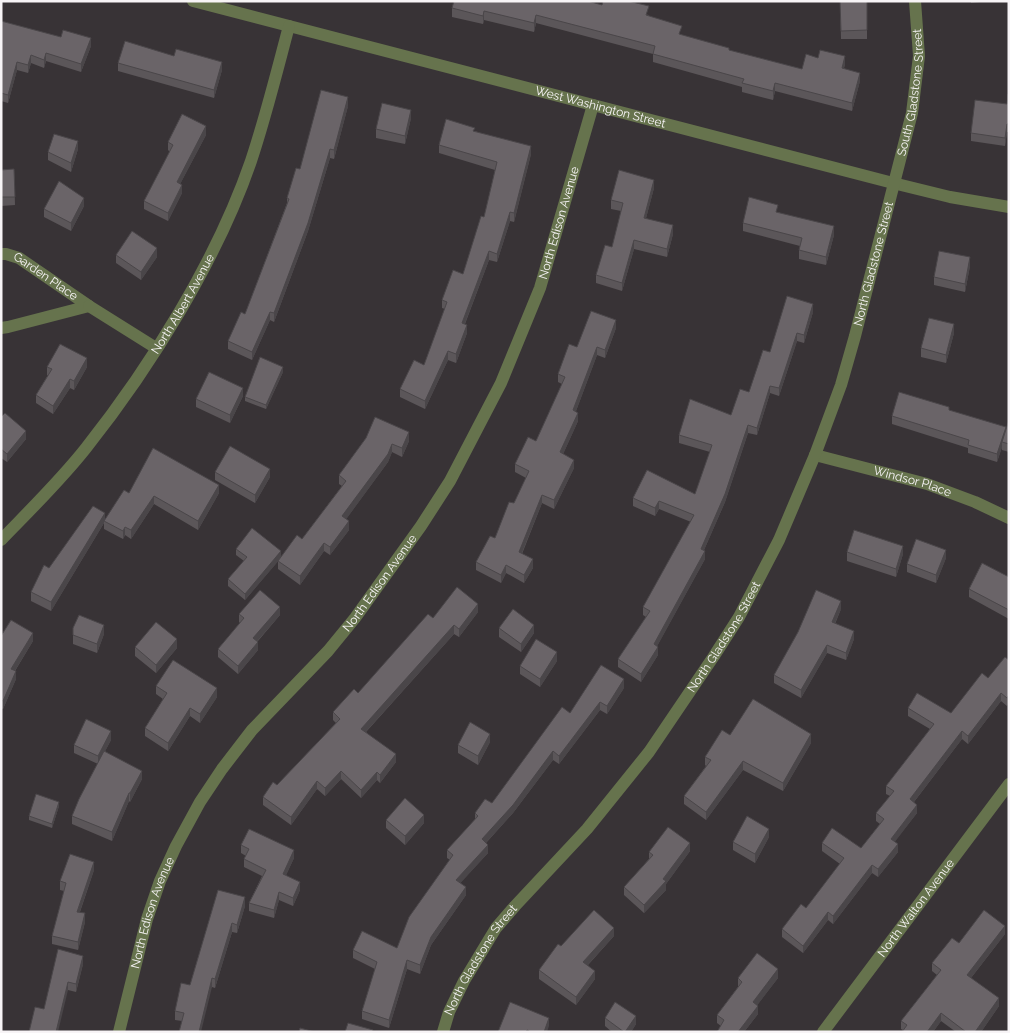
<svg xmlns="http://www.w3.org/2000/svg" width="1010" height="1033" font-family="Raleway,sans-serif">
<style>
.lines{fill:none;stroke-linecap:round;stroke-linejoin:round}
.minor{stroke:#66734d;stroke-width:12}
.wall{fill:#5b5659}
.shaded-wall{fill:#4a4649}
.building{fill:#6a6468;stroke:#4a4649}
.labels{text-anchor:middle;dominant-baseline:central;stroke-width:4;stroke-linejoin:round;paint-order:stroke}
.street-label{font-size:12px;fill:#f7f4f6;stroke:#1e1b1d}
</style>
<rect width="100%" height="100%" fill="#383336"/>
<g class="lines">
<!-- minor -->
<g class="minor">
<path id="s1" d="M 193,1 L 893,183 L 950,197 L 1009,207"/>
<path id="s2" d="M 1,254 L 6,254 L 19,258 L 89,306 L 8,327 L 1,328"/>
<path d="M 89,306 L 156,348"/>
<path id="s3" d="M 815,455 L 927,484 L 975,502 L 1009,518"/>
<path id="s4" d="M 1,540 C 30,510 60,481 86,448 C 151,366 217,260 251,161 C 266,116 277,71 289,26"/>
<path id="s5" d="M 119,1032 L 147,919 L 160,881 L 176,846 L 200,802 L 222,769 L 252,730 L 328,651 L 355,618 L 421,526 L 450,481 L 501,383 L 540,288 L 593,105"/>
<path id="s6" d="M 443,1032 L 449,1012 L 464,981 L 496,928 L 515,906 L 587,829 L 649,752 L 714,656 L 739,617 L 779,540 L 815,455 L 841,385 L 855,336 L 912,113 L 919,56 L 915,1"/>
<path id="s7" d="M 823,1032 L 1009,784"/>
</g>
</g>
<!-- wall -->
<path class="wall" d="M 840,1 L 867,1 L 867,39 L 841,39 Z
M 971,1 L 989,1 L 971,3 Z
M 602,5 L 649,15 L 648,16 L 682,35 L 729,51 L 802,69 L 845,64 L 844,68 L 860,81 L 852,111 L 775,91 L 773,100 L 742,92 L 742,87 L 653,62 L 653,54 L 536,23 L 534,32 L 484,20 L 483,24 L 452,17 L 452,8 Z
M 1,21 L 91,46 L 81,72 L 46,61 L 44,68 L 31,63 L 28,73 L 17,70 L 8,103 L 1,101 Z
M 118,63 L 222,70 L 214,98 L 118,71 Z
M 1009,94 L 1009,132 L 1007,132 L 1005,146 L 971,141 L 971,133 L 1007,104 Z
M 348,106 L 334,159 L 330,158 L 308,231 L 274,322 L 270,320 L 252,360 L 228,349 L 228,341 L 245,314 L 287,203 L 287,198 L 300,169 Z
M 411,118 L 405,144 L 376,138 L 376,129 Z
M 475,131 L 531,154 L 514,222 L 510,221 L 497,262 L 489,260 L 465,324 L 467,333 L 456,363 L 448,360 L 425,409 L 400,397 L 400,389 L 424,365 L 445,309 L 442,308 L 442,300 L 463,274 L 484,217 L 495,170 L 439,153 L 439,145 Z
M 206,135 L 180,184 L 182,193 L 168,221 L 144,209 L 144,201 L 170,152 L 168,150 L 168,142 Z
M 78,149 L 71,172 L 48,160 L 48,152 Z
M 14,169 L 15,205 L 1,206 L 1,170 Z
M 654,188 L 646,218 L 673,234 L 667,257 L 634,249 L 622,291 L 596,283 L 596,275 L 612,247 L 621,211 L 611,209 L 611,200 Z
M 84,206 L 71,231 L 44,217 L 44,209 Z
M 778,212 L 834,235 L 826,265 L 799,259 L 799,250 L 800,246 L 743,231 L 743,223 Z
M 116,255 L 157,257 L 141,280 L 116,263 Z
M 970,266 L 965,292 L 934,285 L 934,277 Z
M 813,312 L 804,343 L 797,341 L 779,396 L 770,393 L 757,435 L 748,433 L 725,502 L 704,550 L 705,559 L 657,646 L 658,655 L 641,682 L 618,667 L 618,659 L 646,617 L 643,615 L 643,607 L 691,522 L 659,509 L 655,516 L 633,506 L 633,498 L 695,494 L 710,452 L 679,443 L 679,435 L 731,415 L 749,392 L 770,352 Z
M 616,328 L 605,358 L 597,355 L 576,411 L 578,421 L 563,454 L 574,468 L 554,509 L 542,503 L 522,554 L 533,568 L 524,583 L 506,573 L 501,583 L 476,570 L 476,562 L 495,538 L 514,503 L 526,478 L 515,472 L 515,464 L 536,441 L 562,384 L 558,382 L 558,374 L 577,347 Z
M 954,333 L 946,363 L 921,357 L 921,348 Z
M 47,367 L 87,367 L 74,390 L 70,388 L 53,414 L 36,403 L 36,395 L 48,375 L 47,375 Z
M 283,372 L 266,409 L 245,401 L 245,397 Z
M 243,396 L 230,423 L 196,407 L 196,399 Z
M 949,410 L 1006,430 L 1009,420 L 1009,452 L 1002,450 L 1002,447 L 997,462 L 968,453 L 968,448 L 892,424 L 892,416 Z
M 1,417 L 26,439 L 7,462 L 1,458 Z
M 366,438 L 409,441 L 402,457 L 392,452 L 388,462 L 346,519 L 349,530 L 330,555 L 324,551 L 300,585 L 278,569 L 278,561 L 245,600 L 228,586 L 228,579 L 244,561 L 236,555 L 236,549 L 281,557 L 302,539 L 342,486 L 339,484 L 339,475 Z
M 215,472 L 270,477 L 255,503 L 215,480 Z
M 129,493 L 219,493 L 198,530 L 154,504 L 131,539 L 125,535 L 123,539 L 104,529 L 104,523 L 51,611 L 31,601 L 31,592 L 49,568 L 105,520 Z
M 847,552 L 903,554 L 896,577 L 847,561 Z
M 946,558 L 936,583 L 907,572 L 907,564 Z
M 1009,577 L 1009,619 L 969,597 L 969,589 Z
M 841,609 L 835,624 L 854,639 L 846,660 L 827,653 L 801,698 L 774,683 L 774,675 Z
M 478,612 L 459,637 L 454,634 L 366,732 L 396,762 L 380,783 L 377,780 L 361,798 L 341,779 L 325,796 L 317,789 L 291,825 L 263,805 L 263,797 L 277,785 L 336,723 L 333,720 L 333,712 L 358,693 L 433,618 Z
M 239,614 L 280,615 L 258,641 L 258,650 L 238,674 L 218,657 L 218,649 L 240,623 L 239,622 Z
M 73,628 L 104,634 L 97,653 L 73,644 Z
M 499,628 L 534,633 L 521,652 L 499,637 Z
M 1,636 L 33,641 L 15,671 L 16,679 L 3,709 L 1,708 Z
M 135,647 L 177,648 L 156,673 L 135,656 Z
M 1009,660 L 1007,706 L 1001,701 L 968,744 L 962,739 L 914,802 L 917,813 L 894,842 L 898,852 L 878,877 L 872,873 L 833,924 L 828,920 L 803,953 L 782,937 L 782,929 L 806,908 L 840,864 L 822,851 L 822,843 L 861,848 L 880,824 L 876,821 L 876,813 L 890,796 L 886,794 L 886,786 L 930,729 L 908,716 L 908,708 L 951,713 Z
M 557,661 L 540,687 L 520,674 L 520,666 Z
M 156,686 L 217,697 L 200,723 L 190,716 L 168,751 L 145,736 L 145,728 L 163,699 L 156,694 Z
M 624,688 L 607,714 L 600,710 L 559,764 L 553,760 L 513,813 L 486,843 L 488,853 L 460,883 L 466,895 L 431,945 L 420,974 L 407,969 L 389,1028 L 362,1019 L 362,1011 L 375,969 L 353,958 L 353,950 L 397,948 L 450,860 L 447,858 L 447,850 L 475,820 L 475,813 L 492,803 L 570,713 Z
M 730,735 L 811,743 L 783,791 L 743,770 L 706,820 L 684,804 L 684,796 L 706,766 L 705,765 L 705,757 Z
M 111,740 L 105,751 L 142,779 L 130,802 L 129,801 L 112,841 L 72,824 L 72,816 L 98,764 L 74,753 L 74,745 Z
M 490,742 L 478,765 L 458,753 L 458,745 Z
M 59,806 L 52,828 L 29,820 L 29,816 Z
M 386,820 L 424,823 L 405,845 L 386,828 Z
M 769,837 L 755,863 L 733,850 L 733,842 Z
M 241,845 L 294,858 L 286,875 L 300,890 L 293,906 L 279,900 L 274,918 L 249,911 L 249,903 L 262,876 L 244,867 L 244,859 L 246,856 L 241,853 Z
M 690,851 L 666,884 L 666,890 L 644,913 L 624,895 L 624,887 L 649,859 L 649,852 Z
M 94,870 L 80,912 L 85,922 L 78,950 L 52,944 L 52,936 L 64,891 L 60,890 L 60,881 Z
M 218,890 L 245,906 L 237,933 L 232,932 L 215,988 L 212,987 L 182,1021 L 175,1020 L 175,1011 L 190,985 Z
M 1005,934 L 971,978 L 999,1006 L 981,1032 L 956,1032 L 941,1021 L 933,1032 L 902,1032 L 903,1030 L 901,1029 L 901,1021 L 937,975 L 932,971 L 932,963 L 959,943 Z
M 614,936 L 588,965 L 595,979 L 576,1005 L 539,979 L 539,970 L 561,946 Z
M 83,964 L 76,992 L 68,990 L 44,1009 Z
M 738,978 L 778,978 L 757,1005 L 758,1014 L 744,1032 L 717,1032 L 721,1026 L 717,1023 L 717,1015 L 738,987 Z
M 605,1018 L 636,1024 L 631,1032 L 612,1032 L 605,1026 Z"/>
<!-- shaded-wall -->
<path class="shaded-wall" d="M 484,11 L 484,20 L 483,24 L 483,16 Z
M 536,15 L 536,23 L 534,32 L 534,23 Z
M 91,38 L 91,46 L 81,72 L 81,64 Z
M 46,53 L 46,61 L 44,68 L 44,60 Z
M 31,55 L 31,63 L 28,73 L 28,65 Z
M 845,56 L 845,64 L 842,76 L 842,68 Z
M 17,62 L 17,70 L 8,103 L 8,95 Z
M 222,62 L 222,70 L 214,98 L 214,90 Z
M 860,73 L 860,81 L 852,111 L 852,103 Z
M 775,83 L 775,91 L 773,100 L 773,91 Z
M 348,97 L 348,106 L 334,159 L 334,150 Z
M 411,110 L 411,118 L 405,144 L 405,136 Z
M 1007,124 L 1007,132 L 1005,146 L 1005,138 Z
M 206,126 L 206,135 L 177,190 L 177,182 Z
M 78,141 L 78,149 L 71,172 L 71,163 Z
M 531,146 L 531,154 L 514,222 L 514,213 Z
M 330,149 L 330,158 L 308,231 L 274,322 L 274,313 Z
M 654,180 L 654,188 L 644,226 L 644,218 Z
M 182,185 L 182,193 L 168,221 L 168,213 Z
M 84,198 L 84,206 L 71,231 L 71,223 Z
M 510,212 L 510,221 L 497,262 L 497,254 Z
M 673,225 L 673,234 L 667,257 L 667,249 Z
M 834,226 L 834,235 L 826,265 L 826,257 Z
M 634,240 L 634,249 L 622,291 L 622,283 Z
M 157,248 L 157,257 L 141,280 L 141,272 Z
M 489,251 L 489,260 L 462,331 L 462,323 Z
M 970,257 L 970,266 L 965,292 L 965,284 Z
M 813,304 L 813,312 L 804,343 L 804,335 Z
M 270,312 L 270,320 L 252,360 L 252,352 Z
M 616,320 L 616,328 L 605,358 L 605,350 Z
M 954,324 L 954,333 L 946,363 L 946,355 Z
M 467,325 L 467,333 L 456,363 L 456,354 Z
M 797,333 L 797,341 L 779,396 L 779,388 Z
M 597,347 L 597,355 L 573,419 L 573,410 Z
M 448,351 L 448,360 L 425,409 L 425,401 Z
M 87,358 L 87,367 L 74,390 L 74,381 Z
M 283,367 L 283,372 L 266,409 L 266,405 Z
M 70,379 L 70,388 L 53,414 L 53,406 Z
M 770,386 L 770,393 L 757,435 L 757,428 Z
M 243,388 L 243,396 L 230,423 L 230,415 Z
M 578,413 L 578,421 L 560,461 L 560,452 Z
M 748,425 L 748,433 L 725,502 L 701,557 L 701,549 Z
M 1006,427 L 1006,435 L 1002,442 L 1002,447 L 997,462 L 997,454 Z
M 26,431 L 26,439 L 7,462 L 7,454 Z
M 409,432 L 409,441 L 402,457 L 402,448 Z
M 392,444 L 392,452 L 388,462 L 342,525 L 342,516 Z
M 574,460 L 574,468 L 554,509 L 554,500 Z
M 270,469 L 270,477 L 255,503 L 255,495 Z
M 219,485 L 219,493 L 198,530 L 198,521 Z
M 542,495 L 542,503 L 519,560 L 519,552 Z
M 154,496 L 154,504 L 131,539 L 131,530 Z
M 659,501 L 659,509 L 655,516 L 655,508 Z
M 105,513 L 105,522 L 104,521 L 104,523 L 51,611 L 51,602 Z
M 349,521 L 349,530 L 330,555 L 330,547 Z
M 125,527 L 125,535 L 123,539 L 123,531 Z
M 324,543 L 324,551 L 300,585 L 300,576 Z
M 903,546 L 903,554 L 896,577 L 896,569 Z
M 946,550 L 946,558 L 936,583 L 936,575 Z
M 281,551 L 281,558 L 245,600 L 245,594 Z
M 705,551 L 705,559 L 654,652 L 654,644 Z
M 533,559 L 533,568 L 524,583 L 524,575 Z
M 506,565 L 506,573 L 501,583 L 501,575 Z
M 841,601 L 841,609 L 832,630 L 832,622 Z
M 478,604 L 478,612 L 459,637 L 459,629 Z
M 280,607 L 280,615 L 253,646 L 253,638 Z
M 104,625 L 104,634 L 97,653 L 97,644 Z
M 454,625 L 454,634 L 361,737 L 361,729 Z
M 534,625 L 534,633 L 521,652 L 521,644 Z
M 854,631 L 854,639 L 846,660 L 846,653 Z
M 33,633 L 33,641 L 11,677 L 11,669 Z
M 177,639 L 177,648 L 156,673 L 156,665 Z
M 258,642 L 258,650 L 238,674 L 238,666 Z
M 827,645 L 827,653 L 801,698 L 801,690 Z
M 658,647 L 658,655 L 641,682 L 641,674 Z
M 557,652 L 557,661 L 540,687 L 540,679 Z
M 16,671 L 16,679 L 3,709 L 3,701 Z
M 624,679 L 624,688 L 607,714 L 607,706 Z
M 217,688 L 217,697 L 200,723 L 200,714 Z
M 1001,693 L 1001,701 L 968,744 L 968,736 Z
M 1009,695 L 1009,703 L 1007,706 L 1007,698 Z
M 600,702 L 600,710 L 559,764 L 559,756 Z
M 190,708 L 190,716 L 168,751 L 168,743 Z
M 111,731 L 111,740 L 98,765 L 98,756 Z
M 962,731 L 962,739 L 910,807 L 910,799 Z
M 490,734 L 490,742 L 478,765 L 478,756 Z
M 811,734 L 811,743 L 783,791 L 783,783 Z
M 553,751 L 553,760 L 513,813 L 482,847 L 482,839 Z
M 396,754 L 396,762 L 380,783 L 380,775 Z
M 743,761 L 743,770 L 706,820 L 706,812 Z
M 142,771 L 142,779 L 130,802 L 130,793 Z
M 341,771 L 341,779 L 325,796 L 325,788 Z
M 377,772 L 377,780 L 361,798 L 361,790 Z
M 317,781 L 317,789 L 291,825 L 291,817 Z
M 129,793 L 129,801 L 112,841 L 112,832 Z
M 59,802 L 59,806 L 52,828 L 52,824 Z
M 917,805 L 917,813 L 891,847 L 891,839 Z
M 424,815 L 424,823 L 405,845 L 405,836 Z
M 769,829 L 769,837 L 755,863 L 755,854 Z
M 690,843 L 690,851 L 666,884 L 666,890 L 644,913 L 644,905 Z
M 898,844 L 898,852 L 878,877 L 878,869 Z
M 488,845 L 488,853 L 456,888 L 456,880 Z
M 294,850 L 294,858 L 283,882 L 283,874 Z
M 94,862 L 94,870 L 77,920 L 77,912 Z
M 872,865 L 872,873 L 833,924 L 833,916 Z
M 300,882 L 300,890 L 293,906 L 293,898 Z
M 466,887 L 466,895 L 431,945 L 420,974 L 420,965 L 431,937 Z
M 279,892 L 279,900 L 274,918 L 274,910 Z
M 245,897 L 245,906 L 237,933 L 237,925 Z
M 828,912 L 828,920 L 803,953 L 803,946 Z
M 85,913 L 85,922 L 78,950 L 78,942 Z
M 232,923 L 232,932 L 215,988 L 215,979 Z
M 1005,926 L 1005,934 L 967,983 L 967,975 Z
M 614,928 L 614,936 L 583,970 L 583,962 Z
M 83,956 L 83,964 L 76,992 L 76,984 Z
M 407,960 L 407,969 L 389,1028 L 389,1020 Z
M 778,969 L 778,978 L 753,1011 L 753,1002 Z
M 595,971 L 595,979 L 576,1005 L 576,997 Z
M 212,978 L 212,987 L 201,1032 L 199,1032 Z
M 68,982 L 68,990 L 58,1032 L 56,1032 Z
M 999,998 L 999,1006 L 981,1032 L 975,1032 Z
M 758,1006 L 758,1014 L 744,1032 L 738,1032 Z
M 941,1013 L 941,1021 L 933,1032 L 927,1032 Z
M 636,1016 L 636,1024 L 631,1032 L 625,1032 Z
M 549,1018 L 549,1026 L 547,1032 L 544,1032 Z"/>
<!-- building -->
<path class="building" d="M 454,1 L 588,1 L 602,5 L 603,1 L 628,1 L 649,6 L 646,15 L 682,26 L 679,34 L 729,48 L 729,50 L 802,69 L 806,54 L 818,58 L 820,50 L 845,56 L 842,68 L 860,73 L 852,103 L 775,83 L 773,91 L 742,83 L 744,79 L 653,54 L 655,46 L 536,15 L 534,23 L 484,11 L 483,16 L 452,8 Z
M 840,1 L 867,1 L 867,30 L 841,31 Z
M 1,21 L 61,37 L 63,30 L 91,38 L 81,64 L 46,53 L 44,60 L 31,55 L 28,65 L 17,62 L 8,95 L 1,93 Z
M 125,41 L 174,56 L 176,49 L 222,62 L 214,90 L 118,63 Z
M 321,90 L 348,97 L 334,150 L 330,149 L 308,223 L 274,313 L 270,312 L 252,352 L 228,341 L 241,312 L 245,314 L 289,199 L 287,198 L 296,168 L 300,169 Z
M 1008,94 L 1009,94 L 1009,124 L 1007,124 L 1005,138 L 971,133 L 975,100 L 1007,104 Z
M 382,103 L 411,110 L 405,136 L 376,129 Z
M 182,114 L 206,126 L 177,182 L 182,185 L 168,213 L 144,201 L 173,145 L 168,142 Z
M 446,119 L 475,128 L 473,131 L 531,146 L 514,213 L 510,212 L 497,254 L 489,251 L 462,323 L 467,325 L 456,354 L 448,351 L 425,401 L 400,389 L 414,360 L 424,365 L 447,302 L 442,300 L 453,270 L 463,274 L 481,216 L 484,217 L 497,162 L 439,145 Z
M 54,134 L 78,141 L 71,163 L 48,152 Z
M 14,169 L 15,197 L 1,197 L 1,170 Z
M 619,170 L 654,180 L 644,218 L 673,225 L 667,249 L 634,240 L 622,283 L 596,275 L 605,245 L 612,247 L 623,203 L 611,200 Z
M 59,181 L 84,198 L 71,223 L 44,209 Z
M 749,197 L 778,205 L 776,212 L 834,226 L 826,257 L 799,250 L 802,238 L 743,223 Z
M 132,231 L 157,248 L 141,272 L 116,255 Z
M 939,251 L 970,257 L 965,284 L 934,277 Z
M 787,296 L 813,304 L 804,335 L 797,333 L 779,388 L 770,386 L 757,428 L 748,425 L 725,494 L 701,549 L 705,551 L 654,644 L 658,647 L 641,674 L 618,659 L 650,611 L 643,607 L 694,515 L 659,501 L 655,508 L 633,498 L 647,470 L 695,494 L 712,445 L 679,435 L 690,399 L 731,415 L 740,389 L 749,392 L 763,350 L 770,352 Z
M 591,311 L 616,320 L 605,350 L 597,347 L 573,410 L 578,413 L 560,452 L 574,460 L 554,500 L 542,495 L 519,552 L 533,559 L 524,575 L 506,565 L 501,575 L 476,562 L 490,536 L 495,538 L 509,502 L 514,503 L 529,471 L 515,464 L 528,437 L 536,441 L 565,377 L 558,374 L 569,344 L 577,347 Z
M 929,318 L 954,324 L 946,355 L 921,348 Z
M 60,344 L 87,358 L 74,381 L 70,379 L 53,406 L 36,395 L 52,369 L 47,367 Z
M 260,357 L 283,367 L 266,405 L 245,397 Z
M 209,372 L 243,388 L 230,415 L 196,399 Z
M 899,392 L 949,407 L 949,410 L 1006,427 L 997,454 L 968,445 L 969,440 L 892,416 Z
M 5,413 L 26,431 L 7,454 L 1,449 L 1,417 Z
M 375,417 L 409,432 L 402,448 L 392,444 L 388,454 L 342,516 L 349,521 L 330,547 L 324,543 L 300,576 L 278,561 L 297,535 L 302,539 L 346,481 L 339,475 L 366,438 Z
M 1009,420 L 1009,444 L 1002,442 Z
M 230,446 L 270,469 L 255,495 L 215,472 Z
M 153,448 L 219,485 L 198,521 L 154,496 L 131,530 L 125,527 L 123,531 L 104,521 L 124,490 L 129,493 Z
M 93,506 L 105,513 L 51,602 L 31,592 L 44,565 L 49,568 Z
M 252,528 L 281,551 L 245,594 L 228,579 L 247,557 L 236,549 Z
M 854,530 L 903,546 L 896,569 L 847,552 Z
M 916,539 L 946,550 L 936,575 L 907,564 Z
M 982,563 L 1009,577 L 1009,610 L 969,589 Z
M 457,587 L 478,604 L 459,629 L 454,625 L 361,729 L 396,754 L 380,775 L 377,772 L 361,790 L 341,771 L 325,788 L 317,781 L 291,817 L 263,797 L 273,782 L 277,785 L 340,719 L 333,712 L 354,689 L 358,693 L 428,614 L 433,618 Z
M 260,590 L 280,607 L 253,638 L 258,642 L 238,666 L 218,649 L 244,618 L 239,614 Z
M 816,590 L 841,601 L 832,622 L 854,631 L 846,653 L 827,645 L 801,690 L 774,675 L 798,632 Z
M 513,609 L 534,625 L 521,644 L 499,628 Z
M 79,615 L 104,625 L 97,644 L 73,635 L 73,628 Z
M 11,620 L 33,633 L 11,669 L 16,671 L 3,701 L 1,700 L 1,636 Z
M 156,622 L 177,639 L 156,665 L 135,647 Z
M 536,639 L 557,652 L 540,679 L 520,666 Z
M 1005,657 L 1009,660 L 1009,695 L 1007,698 L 1001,693 L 968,736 L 962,731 L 910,799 L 917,805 L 891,839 L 898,844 L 878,869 L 872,865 L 833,916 L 828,912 L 803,946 L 782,929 L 801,904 L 806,908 L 844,858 L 822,843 L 832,828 L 861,848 L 884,819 L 876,813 L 894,791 L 886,786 L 934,724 L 908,708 L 917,693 L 951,713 L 982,673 L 988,678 Z
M 173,660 L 217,688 L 200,714 L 190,708 L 168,743 L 145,728 L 167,693 L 156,686 Z
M 601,665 L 624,679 L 607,706 L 600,702 L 559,756 L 553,751 L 513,805 L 482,839 L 488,845 L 456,880 L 466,887 L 431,937 L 420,965 L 407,960 L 389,1020 L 362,1011 L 377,962 L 353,950 L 362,931 L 397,948 L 409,917 L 453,855 L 447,850 L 478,816 L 475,813 L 485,799 L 492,803 L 562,707 L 570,713 Z
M 753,699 L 811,734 L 783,783 L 743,761 L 706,812 L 684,796 L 711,760 L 705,757 L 722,730 L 730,735 Z
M 86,719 L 111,731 L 98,756 L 74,745 Z
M 470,722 L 490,734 L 478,756 L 458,745 Z
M 104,751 L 142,771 L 130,793 L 129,793 L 112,832 L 72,816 L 79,799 Z
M 36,794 L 59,802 L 52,824 L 29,816 Z
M 405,798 L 424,815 L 405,836 L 386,820 Z
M 747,816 L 769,829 L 755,854 L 733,842 Z
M 668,827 L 690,843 L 663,879 L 666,881 L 644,905 L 624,887 L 653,855 L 649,852 Z
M 249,829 L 294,850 L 283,874 L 300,882 L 293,898 L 279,892 L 274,910 L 249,903 L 266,870 L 244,859 L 249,849 L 241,845 Z
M 70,854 L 94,862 L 77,912 L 85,913 L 78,942 L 52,936 L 66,883 L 60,881 Z
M 218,890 L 245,897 L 237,925 L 232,923 L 215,979 L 212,978 L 199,1032 L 179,1032 L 184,1013 L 175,1011 L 181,983 L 190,985 Z
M 594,910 L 614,928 L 583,962 L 595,971 L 576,997 L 539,970 L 558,944 L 561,946 Z
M 984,910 L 1005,926 L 967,975 L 999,998 L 975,1032 L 966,1032 L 941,1013 L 927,1032 L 902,1032 L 907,1025 L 901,1021 L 941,970 L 932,963 L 952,938 L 959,943 Z
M 58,949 L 83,956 L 76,984 L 68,982 L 56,1032 L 29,1032 L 35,1007 L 44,1009 Z
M 757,953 L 778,969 L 753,1002 L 758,1006 L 738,1032 L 717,1032 L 724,1020 L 717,1015 L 742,982 L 738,978 Z
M 510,1002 L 549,1018 L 544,1032 L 531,1032 L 527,1030 L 526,1032 L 498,1032 Z
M 615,1002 L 636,1016 L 625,1032 L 624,1032 L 605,1018 Z
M 348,1023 L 373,1030 L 372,1032 L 345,1032 Z
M 300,1028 L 315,1032 L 299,1032 Z"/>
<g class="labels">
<!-- street labels -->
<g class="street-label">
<text stroke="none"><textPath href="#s6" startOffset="1068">South Gladstone Street</textPath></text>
<text stroke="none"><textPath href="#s1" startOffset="421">West Washington Street</textPath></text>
<text stroke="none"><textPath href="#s5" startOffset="934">North Edison Avenue</textPath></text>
<text stroke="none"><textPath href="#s6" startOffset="892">North Gladstone Street</textPath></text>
<text stroke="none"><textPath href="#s2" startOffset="51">Garden Place</textPath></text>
<text stroke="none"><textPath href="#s4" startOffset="299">North Albert Avenue</textPath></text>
<text stroke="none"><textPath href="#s3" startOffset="101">Windsor Place</textPath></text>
<text stroke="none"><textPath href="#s5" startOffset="529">North Edison Avenue</textPath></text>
<text stroke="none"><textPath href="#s6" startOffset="488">North Gladstone Street</textPath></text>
<text stroke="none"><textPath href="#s7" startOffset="155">North Walton Avenue</textPath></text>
<text stroke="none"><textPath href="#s5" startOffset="124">North Edison Avenue</textPath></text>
<text stroke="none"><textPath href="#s6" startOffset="82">North Gladstone Street</textPath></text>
</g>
</g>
<!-- border -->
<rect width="1010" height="1033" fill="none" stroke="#f7f4f6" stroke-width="5"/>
</svg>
